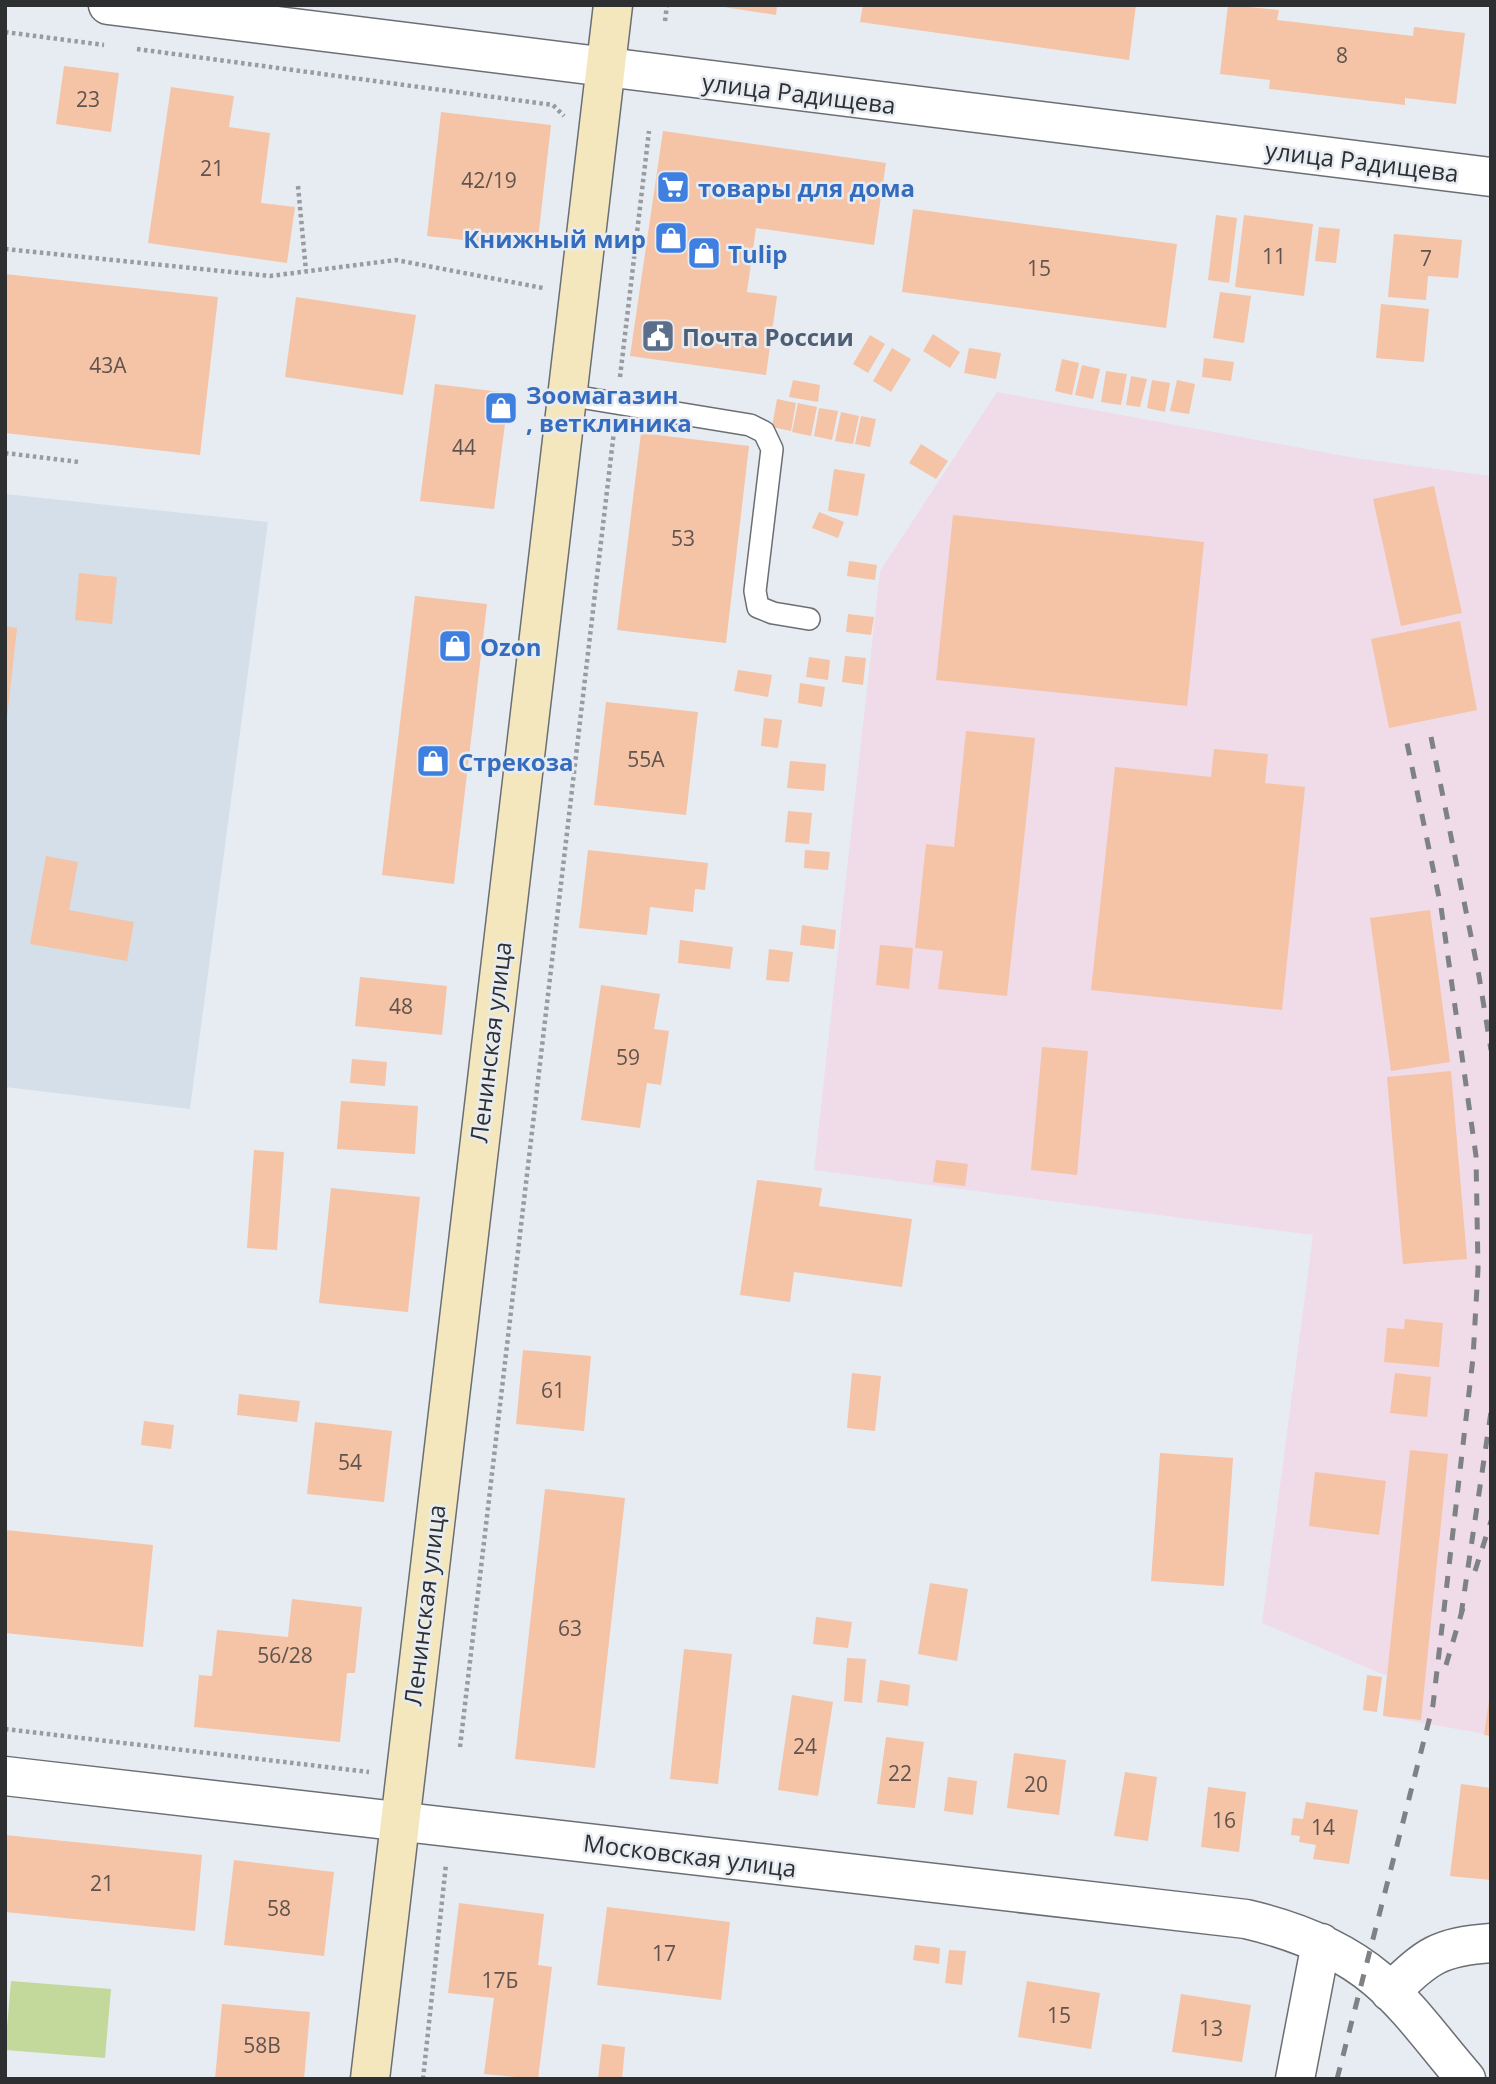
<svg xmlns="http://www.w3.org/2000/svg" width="1496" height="2084" font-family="'Open Sans',sans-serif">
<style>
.built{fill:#d5dfe9}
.industrial{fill:#f0dbe8}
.green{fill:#c3d99b}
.building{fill:#f5c3a6}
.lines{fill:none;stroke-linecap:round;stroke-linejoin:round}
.service-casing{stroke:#6b6f74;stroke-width:24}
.minor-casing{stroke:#6b6f74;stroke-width:41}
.secondary-casing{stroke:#6b6f74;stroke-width:41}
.path{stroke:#989ba0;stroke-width:4.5;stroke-dasharray:3.5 3.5;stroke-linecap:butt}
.service{stroke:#fff;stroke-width:21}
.minor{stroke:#fff;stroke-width:38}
.secondary{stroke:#f4e7bd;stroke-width:38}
.rail{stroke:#7e8285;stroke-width:5;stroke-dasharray:12 12;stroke-linecap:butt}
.labels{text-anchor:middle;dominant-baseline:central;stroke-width:5;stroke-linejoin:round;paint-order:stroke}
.number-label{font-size:21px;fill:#5f544e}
.street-label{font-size:24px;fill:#2d2f31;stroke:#e7ecf2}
.shop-label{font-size:24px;font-weight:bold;fill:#366cbe;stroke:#e7ecf2;text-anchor:start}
.service-label{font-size:24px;font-weight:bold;fill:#4e5e75;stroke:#e7ecf2;text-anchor:start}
</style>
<rect width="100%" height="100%" fill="#e7ecf2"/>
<!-- built -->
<path class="built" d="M 5,494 L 268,522 L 190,1109 L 5,1087 Z"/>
<!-- industrial -->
<path class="industrial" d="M 997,392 L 1355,458 L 1491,476 L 1491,1735 L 1383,1716 L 1387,1676 L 1262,1623 L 1313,1235 L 814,1170 L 880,571 Z"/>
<!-- green -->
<path class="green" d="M 11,1981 L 111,1989 L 105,2058 L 5,2050 Z"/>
<!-- building -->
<path class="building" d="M 711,5 L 777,5 L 776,15 Z
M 863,5 L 1136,5 L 1129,60 L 860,22 Z
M 1228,5 L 1279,10 L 1277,20 L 1413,36 L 1414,27 L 1465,33 L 1456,104 L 1405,98 L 1405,105 L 1269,89 L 1270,80 L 1220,74 Z
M 64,66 L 119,73 L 111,132 L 56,124 Z
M 171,87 L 234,96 L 229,127 L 270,133 L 261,203 L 295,207 L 287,263 L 148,243 Z
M 441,112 L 551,125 L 537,248 L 427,236 Z
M 663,131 L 886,163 L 874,245 L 756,228 L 747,292 L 777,296 L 766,375 L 630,356 Z
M 913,209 L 1177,244 L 1166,328 L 902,292 Z
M 1216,215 L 1237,218 L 1229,283 L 1208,280 Z
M 1244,215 L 1313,224 L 1304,296 L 1235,287 Z
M 1319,227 L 1340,229 L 1336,263 L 1315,261 Z
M 1394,234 L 1462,240 L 1458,278 L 1428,276 L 1426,300 L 1388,297 Z
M 5,274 L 218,297 L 200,455 L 5,433 Z
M 1220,292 L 1251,296 L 1244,343 L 1213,338 Z
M 296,297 L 416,315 L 403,395 L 285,377 Z
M 1381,304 L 1429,309 L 1424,362 L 1376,358 Z
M 933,334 L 960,352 L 950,368 L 923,351 Z
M 870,335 L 885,344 L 868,373 L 853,364 Z
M 892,348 L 911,359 L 891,392 L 873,381 Z
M 969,348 L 1001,353 L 996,379 L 964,373 Z
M 1204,358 L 1234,362 L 1231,381 L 1202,377 Z
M 1062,359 L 1079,363 L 1072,395 L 1055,391 Z
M 1082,365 L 1100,369 L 1093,399 L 1075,395 Z
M 1106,371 L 1127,374 L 1121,405 L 1101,402 Z
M 1131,376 L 1147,379 L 1140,407 L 1126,405 Z
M 793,380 L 820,385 L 818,402 L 789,397 Z
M 1152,380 L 1170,383 L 1165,412 L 1147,408 Z
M 1177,380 L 1195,384 L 1189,414 L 1170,411 Z
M 435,384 L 509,393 L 494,509 L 420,501 Z
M 777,399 L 796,403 L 791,431 L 772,427 Z
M 798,403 L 817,407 L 811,436 L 792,432 Z
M 819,408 L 838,411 L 832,440 L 814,436 Z
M 841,412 L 859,416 L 853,444 L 835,441 Z
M 861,416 L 876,419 L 870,447 L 855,444 Z
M 641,433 L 749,446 L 726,643 L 617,630 Z
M 921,444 L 948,461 L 936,479 L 909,463 Z
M 834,469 L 865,474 L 858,516 L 828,511 Z
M 1434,486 L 1462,613 L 1401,626 L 1373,499 Z
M 819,512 L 844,522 L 838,538 L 812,528 Z
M 953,515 L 1204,542 L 1187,706 L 936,680 Z
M 849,561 L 877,565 L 875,580 L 847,576 Z
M 79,573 L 117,577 L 112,624 L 75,620 Z
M 415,596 L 487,604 L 454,884 L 382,875 Z
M 848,614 L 874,617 L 871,635 L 846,632 Z
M 1460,621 L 1477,710 L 1389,728 L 1371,639 Z
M 5,626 L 17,628 L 7,718 L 5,718 Z
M 845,656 L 866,658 L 863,685 L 842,682 Z
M 809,657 L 830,660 L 828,680 L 806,677 Z
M 738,670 L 772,675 L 768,697 L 734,691 Z
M 800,683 L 825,687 L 822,707 L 798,703 Z
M 606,702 L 698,712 L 686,815 L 594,805 Z
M 764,718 L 782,720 L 778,748 L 761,746 Z
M 966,731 L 1035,738 L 1007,996 L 938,989 L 943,951 L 915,948 L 926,844 L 954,847 Z
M 1214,749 L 1268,754 L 1265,783 L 1305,787 L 1282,1010 L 1091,990 L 1115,767 L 1211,777 Z
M 790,761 L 826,764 L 824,791 L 787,788 Z
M 788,811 L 812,813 L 809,844 L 785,842 Z
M 588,850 L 708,863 L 705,890 L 695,889 L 693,912 L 650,907 L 647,935 L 579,928 Z
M 805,850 L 830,852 L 828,870 L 804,868 Z
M 46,856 L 78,862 L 69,910 L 134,922 L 127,961 L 30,944 Z
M 1430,910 L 1450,1062 L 1391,1071 L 1370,918 Z
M 802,925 L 836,930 L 834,949 L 800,945 Z
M 680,940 L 733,947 L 730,969 L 678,963 Z
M 880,945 L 913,948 L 909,989 L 876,985 Z
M 769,949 L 793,952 L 789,982 L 766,980 Z
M 360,977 L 447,986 L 442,1035 L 355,1026 Z
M 601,985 L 660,994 L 654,1029 L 669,1031 L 661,1085 L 647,1083 L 640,1128 L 581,1120 Z
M 1042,1047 L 1088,1051 L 1077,1175 L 1031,1170 Z
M 352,1059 L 387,1062 L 385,1086 L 350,1083 Z
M 1451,1071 L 1467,1259 L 1403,1264 L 1387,1077 Z
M 341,1101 L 418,1106 L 415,1154 L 337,1149 Z
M 254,1150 L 284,1152 L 277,1250 L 247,1248 Z
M 936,1160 L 968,1164 L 965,1186 L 933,1182 Z
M 757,1180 L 822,1188 L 819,1206 L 912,1219 L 902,1287 L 794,1272 L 790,1302 L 740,1295 Z
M 331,1188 L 420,1197 L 408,1312 L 319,1303 Z
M 1405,1319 L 1443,1323 L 1439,1367 L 1384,1362 L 1387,1328 L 1404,1329 Z
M 523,1350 L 591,1356 L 584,1431 L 516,1424 Z
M 852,1373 L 881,1376 L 875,1431 L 847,1428 Z
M 1395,1373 L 1431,1377 L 1427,1417 L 1390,1413 Z
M 239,1394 L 300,1401 L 297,1422 L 237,1415 Z
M 144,1421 L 174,1425 L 171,1449 L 141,1445 Z
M 315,1422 L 392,1431 L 384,1502 L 307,1494 Z
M 1410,1450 L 1448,1454 L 1421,1720 L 1383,1716 Z
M 1160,1453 L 1233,1458 L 1224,1586 L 1151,1581 Z
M 1315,1472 L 1386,1481 L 1379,1535 L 1309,1526 Z
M 545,1489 L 625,1498 L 595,1768 L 515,1759 Z
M 5,1530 L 153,1545 L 143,1647 L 5,1633 Z
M 930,1583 L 968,1589 L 957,1661 L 918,1654 Z
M 292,1599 L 362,1607 L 355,1673 L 347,1673 L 340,1742 L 194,1727 L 199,1675 L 212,1676 L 217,1630 L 288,1637 Z
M 816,1617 L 852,1622 L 848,1648 L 813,1644 Z
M 684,1649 L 732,1654 L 718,1784 L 670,1779 Z
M 847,1658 L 866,1659 L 862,1703 L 844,1701 Z
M 1367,1675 L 1382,1677 L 1377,1712 L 1363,1710 Z
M 880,1680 L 910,1685 L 908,1706 L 877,1702 Z
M 792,1695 L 833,1702 L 818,1796 L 778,1790 Z
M 1489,1701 L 1491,1701 L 1491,1736 L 1484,1735 Z
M 886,1737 L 924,1742 L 915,1808 L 877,1804 Z
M 1014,1753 L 1066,1760 L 1059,1815 L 1007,1808 Z
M 1125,1772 L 1157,1777 L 1148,1841 L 1114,1836 Z
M 948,1777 L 977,1781 L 973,1815 L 944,1811 Z
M 1461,1784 L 1491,1788 L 1491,1880 L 1450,1876 Z
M 1208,1787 L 1246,1792 L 1239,1852 L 1201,1847 Z
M 1306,1802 L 1358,1810 L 1349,1864 L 1313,1859 L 1316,1845 L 1299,1842 L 1300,1836 L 1291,1835 L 1293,1818 L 1303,1819 Z
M 5,1835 L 202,1855 L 195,1931 L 5,1912 Z
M 234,1860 L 334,1872 L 324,1956 L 224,1945 Z
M 459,1903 L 544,1914 L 538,1965 L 552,1967 L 538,2079 L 484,2074 L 494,1998 L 448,1993 Z
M 607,1907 L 730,1922 L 721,2000 L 597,1985 Z
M 915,1945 L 940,1948 L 939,1964 L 913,1960 Z
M 949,1950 L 966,1951 L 962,1985 L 945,1983 Z
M 1027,1981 L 1100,1993 L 1091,2049 L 1018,2037 Z
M 1181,1994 L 1251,2005 L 1242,2062 L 1172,2052 Z
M 222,2004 L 310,2012 L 304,2079 L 215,2079 Z
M 602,2044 L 625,2047 L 622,2079 L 598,2078 Z"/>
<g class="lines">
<defs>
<path id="service" d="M 567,395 L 750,425 L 764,432 L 772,449 L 755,591 L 758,607 L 773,613 L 809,619"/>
<path id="minor" d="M 108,5 L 1491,177
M 5,1776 L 1246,1919 C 1293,1930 1339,1947 1377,1979 C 1410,2007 1437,2046 1466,2079
M 1390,1992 C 1428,1956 1437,1947 1491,1943
M 1295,2079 L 1321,1943"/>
<path id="secondary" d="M 370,2079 L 613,5"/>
</defs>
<!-- service casing -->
<use href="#service" class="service-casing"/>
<!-- minor casing -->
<use href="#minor" class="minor-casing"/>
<!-- secondary casing -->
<use href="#secondary" class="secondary-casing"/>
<!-- path -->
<path class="path" d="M 665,21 L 667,5
M 5,32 L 104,45
M 137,49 L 553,105 L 564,116
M 298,186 L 306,271
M 5,249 L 270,276 L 396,260 L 543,288
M 620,377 L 649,131
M 5,453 L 79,462
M 5,1729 L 369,1772
M 460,1747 L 614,431
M 423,2079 L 446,1864"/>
<!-- service -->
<use href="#service" class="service"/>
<!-- minor -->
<use href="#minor" class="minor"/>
<!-- secondary -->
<use href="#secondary" class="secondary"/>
<!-- rail -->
<path class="rail" d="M 1431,737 L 1479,976 L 1491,1050
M 1475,1571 L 1491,1521
M 1461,1615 L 1491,1412
M 1446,1665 L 1463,1608
M 1337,2079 L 1433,1705 L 1473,1358 L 1478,1269 L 1476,1156 L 1441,907 L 1407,743"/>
</g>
<!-- icons -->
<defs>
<symbol id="supermarket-square" viewBox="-11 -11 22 22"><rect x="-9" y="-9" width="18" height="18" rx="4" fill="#3f7fe0" stroke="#e7ecf2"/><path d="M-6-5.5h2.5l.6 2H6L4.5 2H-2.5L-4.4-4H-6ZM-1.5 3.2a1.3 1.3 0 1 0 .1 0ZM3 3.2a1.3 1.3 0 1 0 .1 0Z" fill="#fff"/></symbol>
<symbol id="shop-square" viewBox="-11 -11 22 22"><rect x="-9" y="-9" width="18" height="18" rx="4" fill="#3f7fe0" stroke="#e7ecf2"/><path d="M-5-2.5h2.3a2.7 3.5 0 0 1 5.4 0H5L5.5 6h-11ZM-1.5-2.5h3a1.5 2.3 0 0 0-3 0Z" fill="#fff"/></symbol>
<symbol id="civic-square" viewBox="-11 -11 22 22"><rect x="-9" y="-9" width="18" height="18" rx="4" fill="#5c6f8a" stroke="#e7ecf2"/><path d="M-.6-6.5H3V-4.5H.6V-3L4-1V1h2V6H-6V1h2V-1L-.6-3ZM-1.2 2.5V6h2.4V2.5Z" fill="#fff"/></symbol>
</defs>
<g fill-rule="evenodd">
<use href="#supermarket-square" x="654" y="168" width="38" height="38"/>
<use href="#shop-square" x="652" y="219" width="38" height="38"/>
<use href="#shop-square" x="685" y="234" width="38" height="38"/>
<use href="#civic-square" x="639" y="317" width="38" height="38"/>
<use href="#shop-square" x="482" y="389" width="38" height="38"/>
<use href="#shop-square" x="436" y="627" width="38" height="38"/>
<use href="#shop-square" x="414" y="742" width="38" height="38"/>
</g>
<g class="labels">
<!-- number labels -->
<g class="number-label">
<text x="1342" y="55">8</text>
<text x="88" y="99">23</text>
<text x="212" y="168">21</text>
<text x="489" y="180">42/19</text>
<text x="1274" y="256">11</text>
<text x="1426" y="258">7</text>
<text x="1039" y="268">15</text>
<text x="108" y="365">43А</text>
<text x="464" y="447">44</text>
<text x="683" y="538">53</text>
<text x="646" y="759">55А</text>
<text x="401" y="1006">48</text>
<text x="628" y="1057">59</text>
<text x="553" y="1390">61</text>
<text x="350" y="1462">54</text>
<text x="570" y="1628">63</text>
<text x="285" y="1655">56/28</text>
<text x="805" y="1746">24</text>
<text x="900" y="1773">22</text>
<text x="1036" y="1784">20</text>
<text x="1224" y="1820">16</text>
<text x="1323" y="1827">14</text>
<text x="102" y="1883">21</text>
<text x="279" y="1908">58</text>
<text x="664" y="1953">17</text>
<text x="500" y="1980">17Б</text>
<text x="1059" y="2015">15</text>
<text x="1211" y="2028">13</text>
<text x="262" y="2045">58В</text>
</g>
<!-- street labels -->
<g class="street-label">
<text transform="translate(799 93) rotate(7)">улица Радищева</text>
<text transform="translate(1362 161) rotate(7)">улица Радищева</text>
<text transform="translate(490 1042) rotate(-83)">Ленинская улица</text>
<text transform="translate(424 1605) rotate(-83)">Ленинская улица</text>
<text transform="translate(690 1855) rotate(7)">Московская улица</text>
</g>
<!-- shop labels -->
<g class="shop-label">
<text x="698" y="187">товары для дома</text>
<text x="646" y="238" text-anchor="end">Книжный мир</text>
<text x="728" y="253">Tulip</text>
<text x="526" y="394">Зоомагазин<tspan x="526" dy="28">, ветклиника</tspan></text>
<text x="480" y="646">Ozon</text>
<text x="458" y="761">Стрекоза</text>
</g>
<!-- service labels -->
<g class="service-label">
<text x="682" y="336">Почта России</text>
</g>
</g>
<!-- border -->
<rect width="1496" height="2084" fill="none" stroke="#2d2f31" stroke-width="14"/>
</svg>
